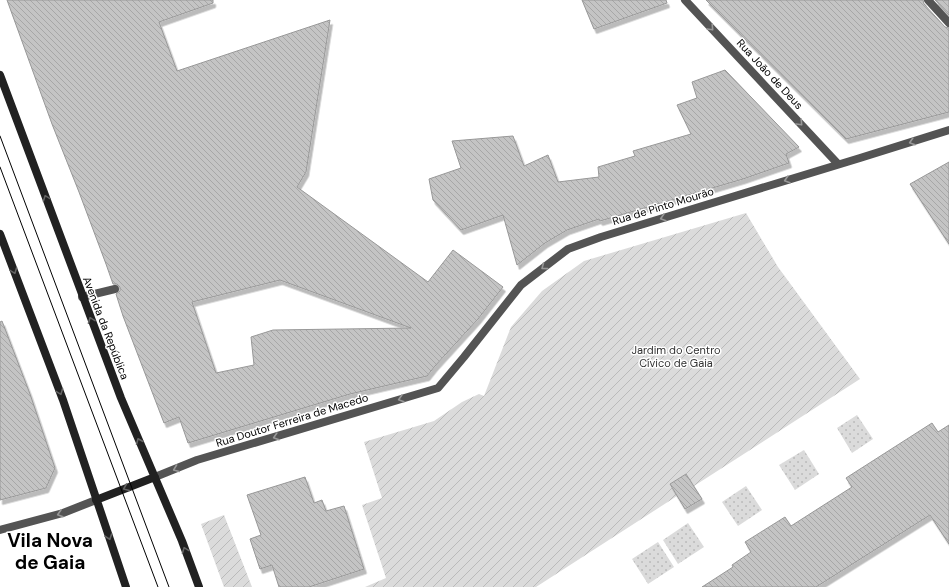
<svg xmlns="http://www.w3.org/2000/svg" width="949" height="587" font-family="'DM Sans',sans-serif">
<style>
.grass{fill:url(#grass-dots)}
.garden{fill:url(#garden-furrows)}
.building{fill:url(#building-back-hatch);stroke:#989898;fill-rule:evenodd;filter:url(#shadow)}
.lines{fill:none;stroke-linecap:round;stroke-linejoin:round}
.lane{stroke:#545454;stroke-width:8}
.street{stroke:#545454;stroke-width:8}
.secondary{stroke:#212121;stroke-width:8}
.tram{stroke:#000;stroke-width:1}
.oneway{stroke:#989898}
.oneway2{stroke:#646464}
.labels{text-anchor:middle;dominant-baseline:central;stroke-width:3;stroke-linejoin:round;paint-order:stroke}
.street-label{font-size:11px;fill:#000;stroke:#fff}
.park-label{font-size:11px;fill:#323232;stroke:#fff}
.town-label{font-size:19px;font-weight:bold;fill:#000;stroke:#fff}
</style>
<defs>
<pattern id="grass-dots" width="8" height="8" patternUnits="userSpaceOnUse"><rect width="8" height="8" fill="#dbdbdb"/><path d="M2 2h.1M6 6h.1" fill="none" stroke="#bababa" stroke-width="1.8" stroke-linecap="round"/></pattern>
<pattern id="garden-furrows" width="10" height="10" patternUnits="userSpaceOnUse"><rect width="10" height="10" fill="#dbdbdb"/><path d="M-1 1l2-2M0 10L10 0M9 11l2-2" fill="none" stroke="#bababa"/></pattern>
<pattern id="building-back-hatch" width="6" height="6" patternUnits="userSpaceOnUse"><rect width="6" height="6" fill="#c4c4c4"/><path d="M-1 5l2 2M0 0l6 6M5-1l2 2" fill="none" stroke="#a7a7a7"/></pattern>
<filter id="shadow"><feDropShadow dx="2.5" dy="4.5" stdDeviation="0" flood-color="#0004"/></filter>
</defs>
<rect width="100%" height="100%" fill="#fff"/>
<!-- grass -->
<path class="grass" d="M 857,415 L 873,439 L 852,453 L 837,428 Z
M 804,450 L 819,474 L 795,490 L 779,465 Z
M 746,486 L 762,510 L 738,526 L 722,502 Z
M 688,523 L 704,547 L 678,564 L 663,540 Z
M 658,542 L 674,567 L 648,584 L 632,559 Z"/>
<!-- garden -->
<path class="garden" d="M 746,213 L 778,267 L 860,379 L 694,486 L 686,474 L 670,484 L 677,496 L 536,587 L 365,587 L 386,578 L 362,505 L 382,498 L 364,442 L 434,421 L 462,402 L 479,394 L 484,396 L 511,327 L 542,291 L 584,261 Z
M 224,515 L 252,587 L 224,587 L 201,524 Z"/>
<!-- building -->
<path class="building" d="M 7,0 L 213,0 L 213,3 L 159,22 L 177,71 L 330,20 L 306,172 L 297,187 L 428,282 L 453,250 L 503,287 L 478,319 L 435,366 L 427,376 L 350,394 L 188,443 L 179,417 L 164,423 L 123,316 L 116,294 L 120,291 L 120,287 L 117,284 L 113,284 L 106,264 L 79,192 L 52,124 ZM 280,280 L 411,328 L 273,330 L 251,337 L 254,365 L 216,373 L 192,302 Z
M 582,0 L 666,0 L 667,3 L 594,29 Z
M 706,0 L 923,0 L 924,4 L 945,27 L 949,28 L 949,112 L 846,139 Z
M 935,0 L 949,0 L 949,15 Z
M 725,70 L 799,147 L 786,154 L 789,163 L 743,179 L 600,221 L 599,219 L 567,230 L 545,243 L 517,265 L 503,215 L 461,230 L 433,200 L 429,179 L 461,168 L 452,141 L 513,136 L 524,166 L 548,155 L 558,182 L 599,177 L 598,167 L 635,156 L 633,151 L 691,134 L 677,105 L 697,98 L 692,82 Z
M 949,162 L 949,244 L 910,184 Z
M 2,321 L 30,394 L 55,468 L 46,488 L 0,500 L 0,322 Z
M 932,423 L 938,432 L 949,425 L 949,544 L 930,515 L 816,587 L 702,587 L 733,567 L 732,565 L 751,552 L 745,542 L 785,517 L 791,526 L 852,487 L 846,478 Z
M 686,474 L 702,499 L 685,509 L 670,484 Z
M 305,477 L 314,503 L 322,500 L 326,511 L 344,506 L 364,569 L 309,587 L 279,587 L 272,565 L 260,569 L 250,539 L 261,535 L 247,495 Z"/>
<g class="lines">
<!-- lane -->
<path class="lane" d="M 82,297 L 115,289"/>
<!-- street -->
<path class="street" d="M 685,0 L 838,164
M 928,0 L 949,23
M 155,477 L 197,460 L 438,388 L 464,357 L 521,285 L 568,249 L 601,237 L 860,158 L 949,130
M 0,530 L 63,513 L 96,500"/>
<!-- secondary -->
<path class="secondary" d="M 0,75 L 121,398 L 182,541 L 199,587
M 0,234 L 63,400 L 126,587
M 96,500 L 155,477"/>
<!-- tram -->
<path class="tram" d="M 0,136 L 169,587
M 0,167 L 158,587"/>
</g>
<!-- one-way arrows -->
<defs><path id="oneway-chevron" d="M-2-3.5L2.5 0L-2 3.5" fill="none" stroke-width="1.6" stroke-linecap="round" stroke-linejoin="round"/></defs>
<g class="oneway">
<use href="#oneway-chevron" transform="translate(711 28) rotate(47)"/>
<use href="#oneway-chevron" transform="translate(800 123) rotate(47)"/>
<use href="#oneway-chevron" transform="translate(912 142) rotate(163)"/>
<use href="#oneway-chevron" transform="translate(787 180) rotate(163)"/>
<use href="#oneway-chevron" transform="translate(663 218) rotate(163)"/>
<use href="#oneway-chevron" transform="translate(544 267) rotate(143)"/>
<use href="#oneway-chevron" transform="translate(401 399) rotate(163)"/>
<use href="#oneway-chevron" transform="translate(276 437) rotate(163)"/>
<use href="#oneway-chevron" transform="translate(176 469) rotate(159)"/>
<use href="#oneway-chevron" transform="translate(60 514) rotate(163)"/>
</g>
<g class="oneway2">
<use href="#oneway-chevron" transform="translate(46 198) rotate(-110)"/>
<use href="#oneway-chevron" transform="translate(14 271) rotate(69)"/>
<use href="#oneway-chevron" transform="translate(91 320) rotate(-111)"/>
<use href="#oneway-chevron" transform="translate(60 392) rotate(69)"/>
<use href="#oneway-chevron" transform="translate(139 441) rotate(-113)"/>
<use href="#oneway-chevron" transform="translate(126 488) rotate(157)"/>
<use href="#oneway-chevron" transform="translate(109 537) rotate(71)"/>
<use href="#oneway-chevron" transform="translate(185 550) rotate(-111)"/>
</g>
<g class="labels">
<!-- street labels -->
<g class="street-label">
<text transform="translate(770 74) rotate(47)">Rua João de Deus</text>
<text transform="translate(663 206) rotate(-17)">Rua de Pinto Mourão</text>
<text transform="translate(106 328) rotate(69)">Avenida da República</text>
<text transform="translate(292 420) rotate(-17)">Rua Doutor Ferreira de Macedo</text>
</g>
<!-- park labels -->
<g class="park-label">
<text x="676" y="350">Jardim do Centro<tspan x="676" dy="13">Cívico de Gaia</tspan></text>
</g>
<!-- town labels -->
<g class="town-label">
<text x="50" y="540">Vila Nova<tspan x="50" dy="22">de Gaia</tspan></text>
</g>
</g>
</svg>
